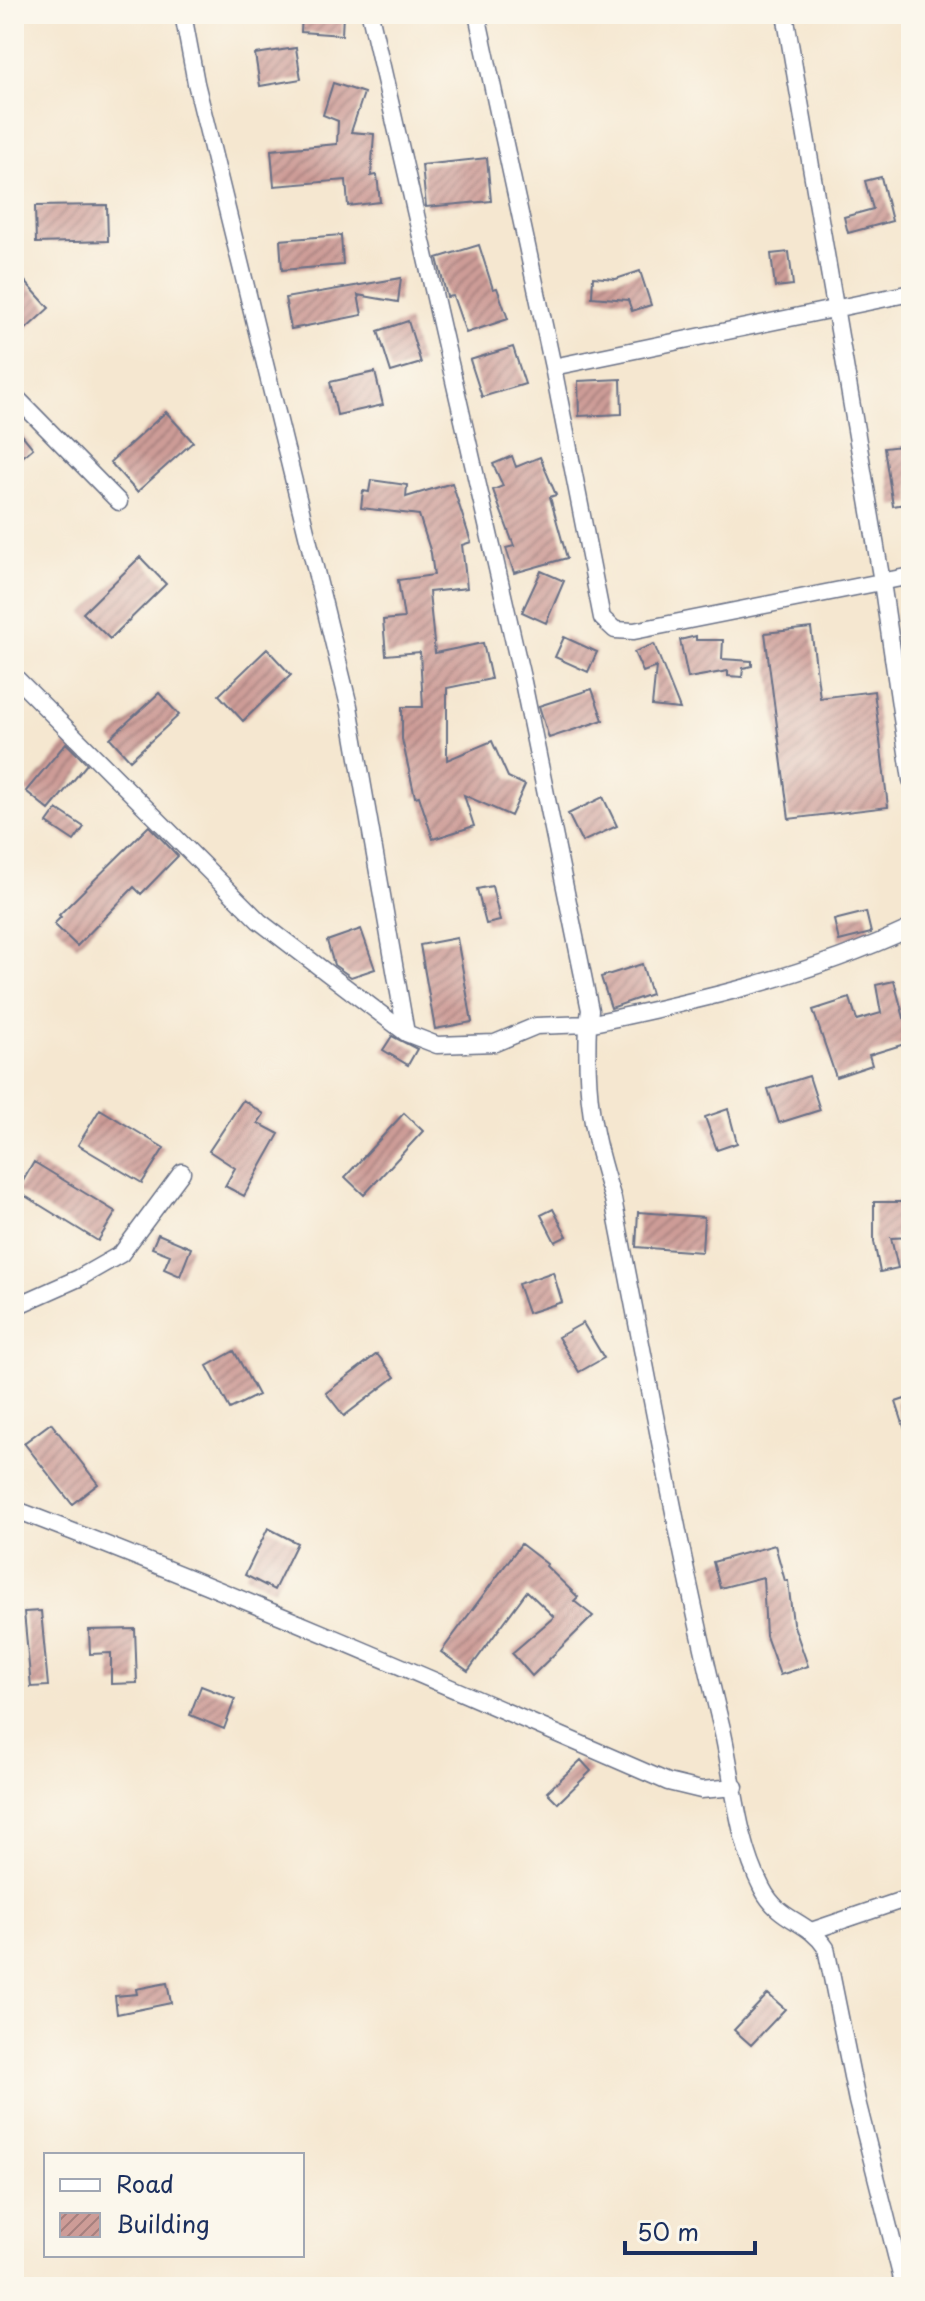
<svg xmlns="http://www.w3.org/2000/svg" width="925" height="2301" font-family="'Playpen Sans',sans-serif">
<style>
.building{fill:url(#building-hatch)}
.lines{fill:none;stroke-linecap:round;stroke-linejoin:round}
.street-casing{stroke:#676f86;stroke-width:19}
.street{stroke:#fff;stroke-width:16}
</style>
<defs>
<pattern id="building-hatch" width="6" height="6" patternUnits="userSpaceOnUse" patternTransform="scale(2)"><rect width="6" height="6" fill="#cd9c97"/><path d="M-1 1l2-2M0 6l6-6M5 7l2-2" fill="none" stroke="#a6807e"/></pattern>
</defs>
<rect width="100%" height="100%" fill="#fbf7ec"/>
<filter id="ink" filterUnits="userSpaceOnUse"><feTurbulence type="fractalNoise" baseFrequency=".0125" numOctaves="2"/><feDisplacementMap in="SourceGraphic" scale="16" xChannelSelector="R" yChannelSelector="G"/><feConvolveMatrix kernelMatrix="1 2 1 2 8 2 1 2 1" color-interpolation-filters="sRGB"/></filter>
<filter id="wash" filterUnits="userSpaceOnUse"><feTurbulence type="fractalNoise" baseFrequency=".006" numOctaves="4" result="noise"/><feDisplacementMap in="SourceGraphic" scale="32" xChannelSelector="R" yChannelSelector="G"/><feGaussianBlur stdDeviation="1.8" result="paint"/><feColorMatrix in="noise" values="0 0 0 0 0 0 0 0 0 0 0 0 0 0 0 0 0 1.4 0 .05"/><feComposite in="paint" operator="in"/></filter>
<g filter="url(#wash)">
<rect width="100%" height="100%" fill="#f5e7d0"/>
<g id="blocks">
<!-- building -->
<path class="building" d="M 302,14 L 343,14 L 342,35 L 301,32 Z
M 296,48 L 301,79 L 260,86 L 255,54 Z
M 333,83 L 364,93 L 351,132 L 374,134 L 371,176 L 377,175 L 380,202 L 348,206 L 346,180 L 274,186 L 271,150 L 337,144 L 338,121 L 323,115 Z
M 487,158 L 491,201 L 426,207 L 422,165 Z
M 881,177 L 892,221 L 848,233 L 844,217 L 873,209 L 865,181 Z
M 107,205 L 108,241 L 36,243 L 35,206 Z
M 341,235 L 343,265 L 282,270 L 280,240 Z
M 479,245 L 493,289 L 497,288 L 508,319 L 466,333 L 453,296 L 447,297 L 437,258 Z
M 789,252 L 793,285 L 775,287 L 771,254 Z
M 14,269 L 49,308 L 14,340 Z
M 640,271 L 651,305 L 632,311 L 628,300 L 592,297 L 593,277 L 616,279 Z
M 401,278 L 398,302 L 358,295 L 362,315 L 291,329 L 285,298 Z
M 408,321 L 421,363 L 391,372 L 378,331 Z
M 513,347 L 525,384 L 482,397 L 470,360 Z
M 375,372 L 383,405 L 337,415 L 330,382 Z
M 621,379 L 622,414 L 579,416 L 578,381 Z
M 166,412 L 193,442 L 137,492 L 110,462 Z
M 14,425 L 33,448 L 14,464 Z
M 909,445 L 911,503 L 893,506 L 884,448 Z
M 512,456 L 516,467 L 540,457 L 556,495 L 550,497 L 567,558 L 514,573 L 506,548 L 514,546 L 493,490 L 503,486 L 493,464 Z
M 371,480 L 407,485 L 406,497 L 452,483 L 471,542 L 462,545 L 467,588 L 429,592 L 435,653 L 483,643 L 491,679 L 447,688 L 447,760 L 492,741 L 508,777 L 525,785 L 511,816 L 464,795 L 474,826 L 433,839 L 419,796 L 415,797 L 402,739 L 402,707 L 423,707 L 420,652 L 386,655 L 383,620 L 404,618 L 398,580 L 434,575 L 431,553 L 419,515 L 361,508 L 363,491 L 369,492 Z
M 140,557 L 166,584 L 110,639 L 83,613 Z
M 541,571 L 564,581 L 546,623 L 522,612 Z
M 811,628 L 820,698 L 874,691 L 888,807 L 789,819 L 765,633 Z
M 696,636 L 696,640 L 723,640 L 722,659 L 752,661 L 752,666 L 743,668 L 742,677 L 728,676 L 728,671 L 688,678 L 680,640 Z
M 564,637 L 597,652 L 588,672 L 555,657 Z
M 654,644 L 680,709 L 652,706 L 656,667 L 643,672 L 634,652 Z
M 267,649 L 291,675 L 243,721 L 219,695 Z
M 592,689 L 603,720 L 549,738 L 539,706 Z
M 159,693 L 179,715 L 130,760 L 110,738 Z
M 66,743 L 87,764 L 49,810 L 26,791 Z
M 603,797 L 617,826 L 582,842 L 568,814 Z
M 57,809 L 84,827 L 74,841 L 47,823 Z
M 149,826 L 178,856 L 141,894 L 134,887 L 77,946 L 54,924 L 61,917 L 59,915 Z
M 492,886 L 500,921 L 486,924 L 477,889 Z
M 866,912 L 871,933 L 839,941 L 834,920 Z
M 361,929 L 375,969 L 351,977 L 334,965 L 327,941 Z
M 457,938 L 472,1022 L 435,1029 L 420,945 Z
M 642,964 L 651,994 L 611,1008 L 601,977 Z
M 894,981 L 904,1018 L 911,1016 L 911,1042 L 869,1055 L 872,1065 L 836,1077 L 813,1010 L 850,998 L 857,1020 L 881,1013 L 876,985 Z
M 392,1036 L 417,1049 L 408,1065 L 383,1050 Z
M 809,1076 L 820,1110 L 779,1123 L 768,1089 Z
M 243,1100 L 264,1114 L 258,1123 L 279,1134 L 244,1196 L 225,1186 L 235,1168 L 209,1151 Z
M 100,1109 L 164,1148 L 142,1183 L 78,1145 Z
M 728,1109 L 737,1143 L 717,1150 L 705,1117 Z
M 404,1113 L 423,1131 L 364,1195 L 345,1177 Z
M 34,1162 L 116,1212 L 98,1241 L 17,1191 Z
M 874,1202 L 911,1202 L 911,1237 L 891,1238 L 898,1268 L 880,1272 L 874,1242 Z
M 553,1209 L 567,1236 L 555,1242 L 541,1215 Z
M 638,1212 L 704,1217 L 702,1252 L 636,1247 Z
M 158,1234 L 191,1248 L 180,1276 L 164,1269 L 170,1255 L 152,1248 Z
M 553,1272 L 562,1302 L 528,1313 L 518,1284 Z
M 583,1323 L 604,1358 L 579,1372 L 558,1337 Z
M 234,1351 L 258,1395 L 230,1409 L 207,1366 Z
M 377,1354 L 395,1377 L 344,1416 L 326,1393 Z
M 911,1397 L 911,1439 L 908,1439 L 896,1402 Z
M 51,1423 L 98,1484 L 72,1504 L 24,1443 Z
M 268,1528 L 297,1543 L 274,1590 L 245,1575 Z
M 521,1544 L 547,1564 L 546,1566 L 578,1597 L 574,1601 L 593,1616 L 532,1676 L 512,1653 L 554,1617 L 527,1591 L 468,1671 L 441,1652 Z
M 775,1545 L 785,1581 L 788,1581 L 793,1623 L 808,1666 L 780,1675 L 766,1636 L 763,1577 L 720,1588 L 713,1562 Z
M 41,1611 L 48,1686 L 31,1687 L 24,1612 Z
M 135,1629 L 137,1683 L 111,1684 L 111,1653 L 90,1654 L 89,1630 Z
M 201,1686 L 235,1699 L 224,1729 L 190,1715 Z
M 581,1760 L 591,1771 L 558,1803 L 547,1792 Z
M 167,1983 L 171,2003 L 117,2014 L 115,1996 L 137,1994 L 136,1989 Z
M 768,1994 L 785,2009 L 751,2045 L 734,2030 Z"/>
</g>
</g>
<g filter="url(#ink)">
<use href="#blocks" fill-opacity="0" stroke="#676f86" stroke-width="2"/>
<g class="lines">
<defs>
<path id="street" d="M 183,14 L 196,83 L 349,706 L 406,1033
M 370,14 L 523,682 L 590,1010 L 588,1024 C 699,1001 808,976 911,928
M 477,14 L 553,367 L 602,618 L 615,630 L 634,631 L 911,576
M 785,14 L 882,582 L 911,780
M 553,367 L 911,293
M 14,395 L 119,502
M 14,676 L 259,921 L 406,1033 L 437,1045 L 495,1043 L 536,1026 L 588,1024 C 585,1092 592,1135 613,1199 C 648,1376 679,1554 722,1729 C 734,1781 737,1840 762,1888 C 780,1923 806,1918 826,1948 L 857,2101 L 904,2287
M 14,1307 L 79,1278 L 121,1254 L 182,1172
M 14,1509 C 235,1593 452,1688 668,1782 L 701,1790 L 735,1787
M 814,1930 L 911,1897"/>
</defs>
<!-- street casing -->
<use href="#street" class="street-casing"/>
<!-- street -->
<use href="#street" class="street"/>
</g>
</g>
<!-- margin -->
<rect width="925" height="2301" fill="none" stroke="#fbf7ec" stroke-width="48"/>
<!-- legend -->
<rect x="44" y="2153" width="260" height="104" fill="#fbf7ec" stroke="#a1a7b3" stroke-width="2"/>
<rect x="60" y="2179" width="40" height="12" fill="#ffffff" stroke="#a1a7b3" stroke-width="2"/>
<text x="116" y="2193" font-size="24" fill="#1b2f5e">Road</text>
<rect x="60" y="2213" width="40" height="24" fill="url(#building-hatch)" stroke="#a1a7b3" stroke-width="2"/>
<text x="116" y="2233" font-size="24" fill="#1b2f5e">Building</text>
<!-- scale -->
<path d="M625 2241v12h130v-12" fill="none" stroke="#1b2f5e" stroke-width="4"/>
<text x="637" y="2241" font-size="24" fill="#1b2f5e" stroke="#fbf7ec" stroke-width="6" paint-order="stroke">50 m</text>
</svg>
